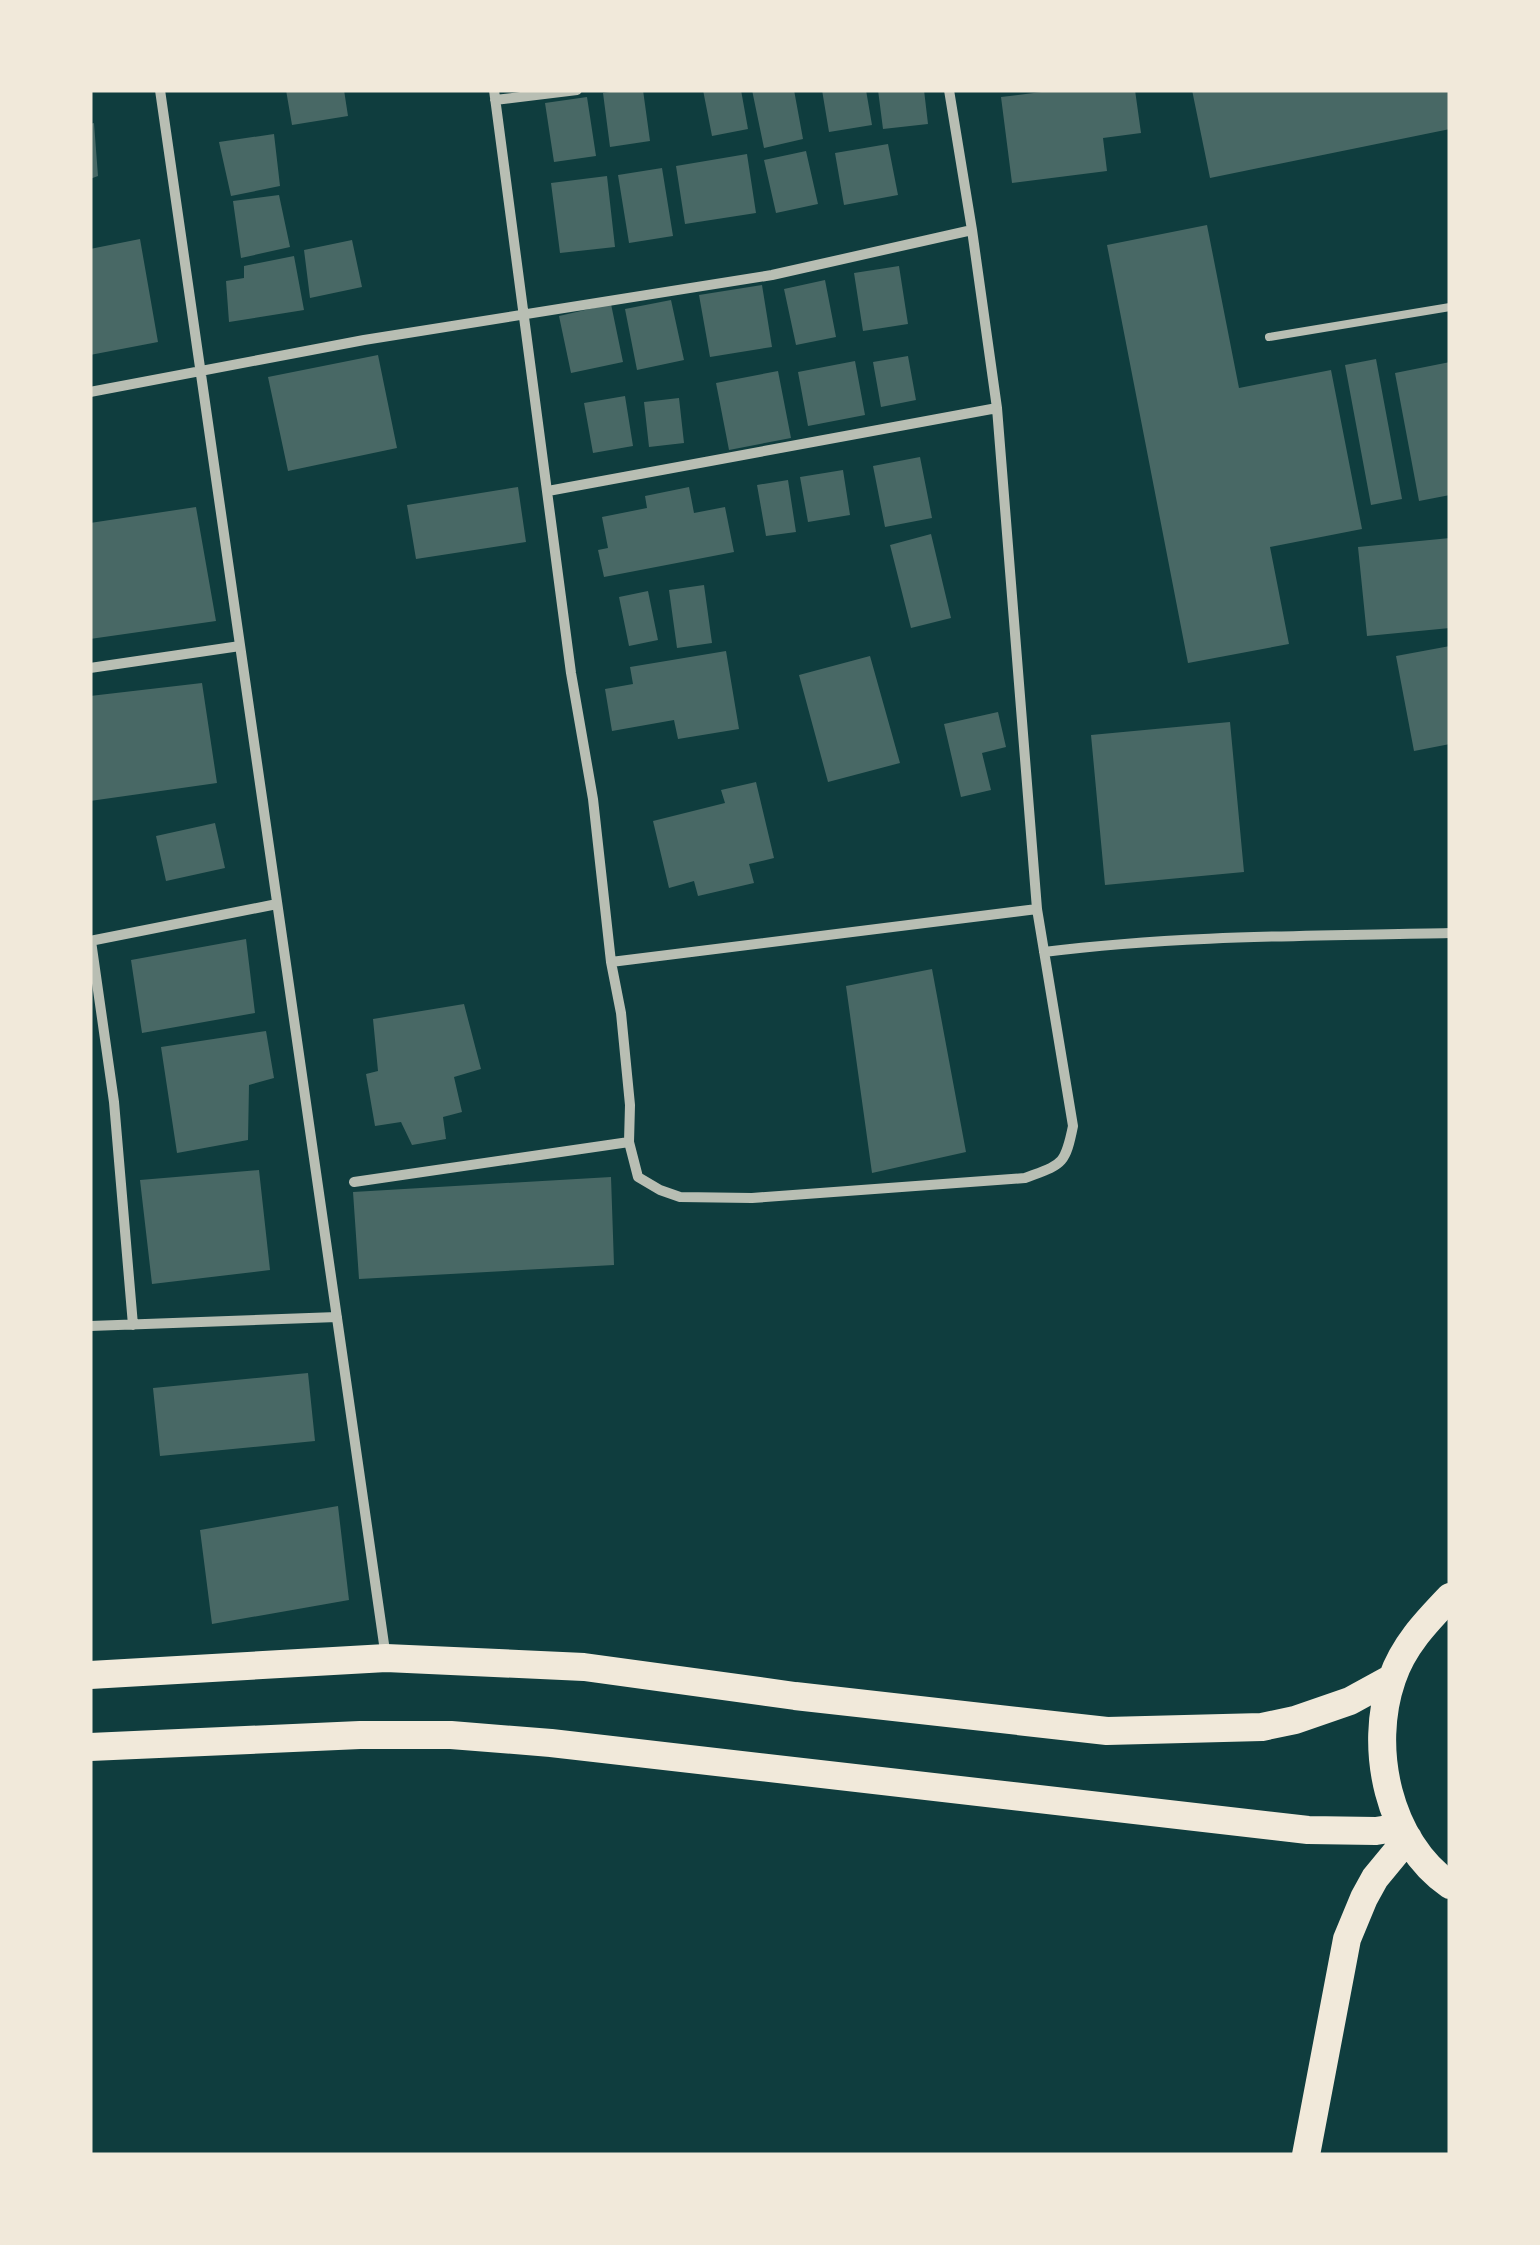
<svg xmlns="http://www.w3.org/2000/svg" width="1540" height="2245" font-family="Raleway,sans-serif">
<style>
.building{fill:#486865}
.lines{fill:none;stroke-linecap:round;stroke-linejoin:round}
.service{stroke:#b8beb3;stroke-width:8}
.minor{stroke:#b8beb3;stroke-width:10}
.trunk{stroke:#f1e9da;stroke-width:28}
</style>
<rect width="100%" height="100%" fill="#0f3d3e"/>
<!-- building -->
<path class="building" d="M 286,90 L 344,90 L 348,116 L 292,125 Z
M 623,90 L 643,90 L 650,141 L 610,147 L 603,93 Z
M 703,90 L 741,90 L 748,129 L 712,136 Z
M 752,90 L 794,90 L 803,139 L 764,148 Z
M 822,90 L 866,90 L 872,125 L 829,132 Z
M 878,90 L 924,90 L 928,124 L 883,129 Z
M 1057,90 L 1135,90 L 1141,133 L 1103,138 L 1107,171 L 1012,183 L 1001,97 Z
M 1192,90 L 1450,90 L 1450,129 L 1210,178 Z
M 587,97 L 596,156 L 554,162 L 545,103 Z
M 94,123 L 98,176 L 90,179 L 90,124 Z
M 274,134 L 280,186 L 231,196 L 219,142 Z
M 888,144 L 898,195 L 844,205 L 835,153 Z
M 806,151 L 818,204 L 776,213 L 764,160 Z
M 747,154 L 756,213 L 685,224 L 676,166 Z
M 662,168 L 673,236 L 629,243 L 618,175 Z
M 607,176 L 615,247 L 560,253 L 551,183 Z
M 279,195 L 290,247 L 241,258 L 233,201 Z
M 1207,225 L 1239,388 L 1331,370 L 1362,529 L 1270,547 L 1289,644 L 1188,663 L 1107,245 Z
M 140,239 L 158,342 L 90,355 L 90,249 Z
M 352,240 L 362,287 L 310,298 L 304,250 Z
M 294,256 L 304,310 L 229,322 L 226,281 L 244,278 L 244,266 Z
M 899,266 L 908,324 L 863,331 L 854,273 Z
M 825,280 L 836,337 L 796,345 L 784,289 Z
M 762,285 L 772,347 L 710,357 L 699,295 Z
M 671,300 L 684,360 L 637,370 L 625,309 Z
M 611,304 L 623,362 L 571,373 L 559,316 Z
M 378,355 L 397,448 L 288,471 L 268,377 Z
M 908,356 L 916,400 L 881,407 L 873,362 Z
M 1376,359 L 1402,499 L 1371,505 L 1345,365 Z
M 855,361 L 865,415 L 808,426 L 798,372 Z
M 1450,362 L 1450,495 L 1419,501 L 1395,373 Z
M 778,371 L 791,438 L 729,450 L 716,383 Z
M 625,396 L 633,446 L 593,453 L 584,403 Z
M 679,398 L 684,443 L 649,447 L 644,402 Z
M 920,457 L 932,518 L 885,527 L 873,466 Z
M 843,470 L 850,515 L 808,522 L 800,477 Z
M 788,480 L 796,532 L 766,536 L 757,485 Z
M 518,487 L 526,542 L 416,559 L 407,505 Z
M 689,487 L 694,513 L 725,507 L 734,552 L 604,577 L 598,550 L 608,548 L 602,517 L 647,508 L 645,496 Z
M 196,507 L 216,621 L 90,639 L 90,523 Z
M 931,534 L 951,618 L 911,628 L 890,545 Z
M 1450,538 L 1450,628 L 1367,636 L 1358,547 Z
M 704,585 L 712,643 L 677,648 L 669,590 Z
M 648,591 L 658,640 L 629,646 L 619,597 Z
M 1450,646 L 1450,744 L 1414,751 L 1396,656 Z
M 726,651 L 739,729 L 678,739 L 674,720 L 612,731 L 605,689 L 633,684 L 630,667 Z
M 870,656 L 900,763 L 828,782 L 799,675 Z
M 202,683 L 217,783 L 90,801 L 90,696 Z
M 998,712 L 1006,747 L 982,753 L 991,790 L 961,797 L 944,724 Z
M 1230,722 L 1244,872 L 1105,885 L 1091,735 Z
M 756,782 L 774,858 L 749,864 L 754,883 L 698,896 L 694,881 L 669,888 L 653,821 L 725,803 L 721,790 Z
M 215,823 L 225,868 L 166,881 L 156,836 Z
M 246,939 L 255,1013 L 142,1033 L 131,960 Z
M 932,969 L 966,1152 L 872,1173 L 846,986 Z
M 464,1004 L 481,1069 L 454,1077 L 462,1112 L 443,1117 L 446,1139 L 412,1145 L 401,1122 L 375,1126 L 366,1074 L 378,1071 L 373,1019 Z
M 266,1031 L 274,1078 L 249,1085 L 248,1140 L 177,1153 L 161,1047 Z
M 259,1170 L 270,1270 L 152,1284 L 140,1180 Z
M 611,1177 L 614,1265 L 359,1279 L 353,1192 Z
M 308,1373 L 315,1441 L 160,1456 L 153,1388 Z
M 338,1506 L 349,1600 L 212,1624 L 200,1530 Z"/>
<g class="lines">
<!-- service -->
<path class="service" d="M 1269,337 L 1450,307"/>
<!-- minor -->
<path class="minor" d="M 160,90 L 386,1658
M 494,90 L 571,673 L 593,799 L 611,962 L 621,1013 L 630,1105 L 629,1142 L 638,1177 L 660,1190 L 680,1197 L 752,1198 L 1025,1178 C 1062,1164 1065,1166 1073,1126 L 1037,909 L 611,962
M 949,90 L 972,230 L 997,408 L 1037,909
M 495,100 L 577,90
M 90,392 L 364,340 L 772,275 L 972,230
M 548,491 L 997,408
M 90,668 L 240,646
M 90,941 L 277,904
M 91,941 L 114,1102 L 133,1325
M 1044,952 C 1178,935 1315,936 1450,933
M 354,1182 L 629,1142
M 90,1326 L 337,1317"/>
<!-- trunk -->
<path class="trunk" d="M 1450,1597 C 1426,1622 1403,1646 1392,1679 C 1368,1748 1388,1842 1450,1885
M 90,1675 L 386,1658 L 584,1667 L 795,1696 L 1107,1731 L 1262,1727 L 1295,1720 L 1350,1701 L 1392,1678
M 90,1747 L 360,1735 L 451,1735 L 551,1743 L 1308,1830 L 1376,1831 L 1401,1827
M 1306,2155 L 1347,1939 L 1364,1898 L 1375,1878 L 1408,1838"/>
</g>
<!-- border -->
<rect width="1540" height="2245" fill="none" stroke="#f1e9da" stroke-width="185"/>
</svg>
